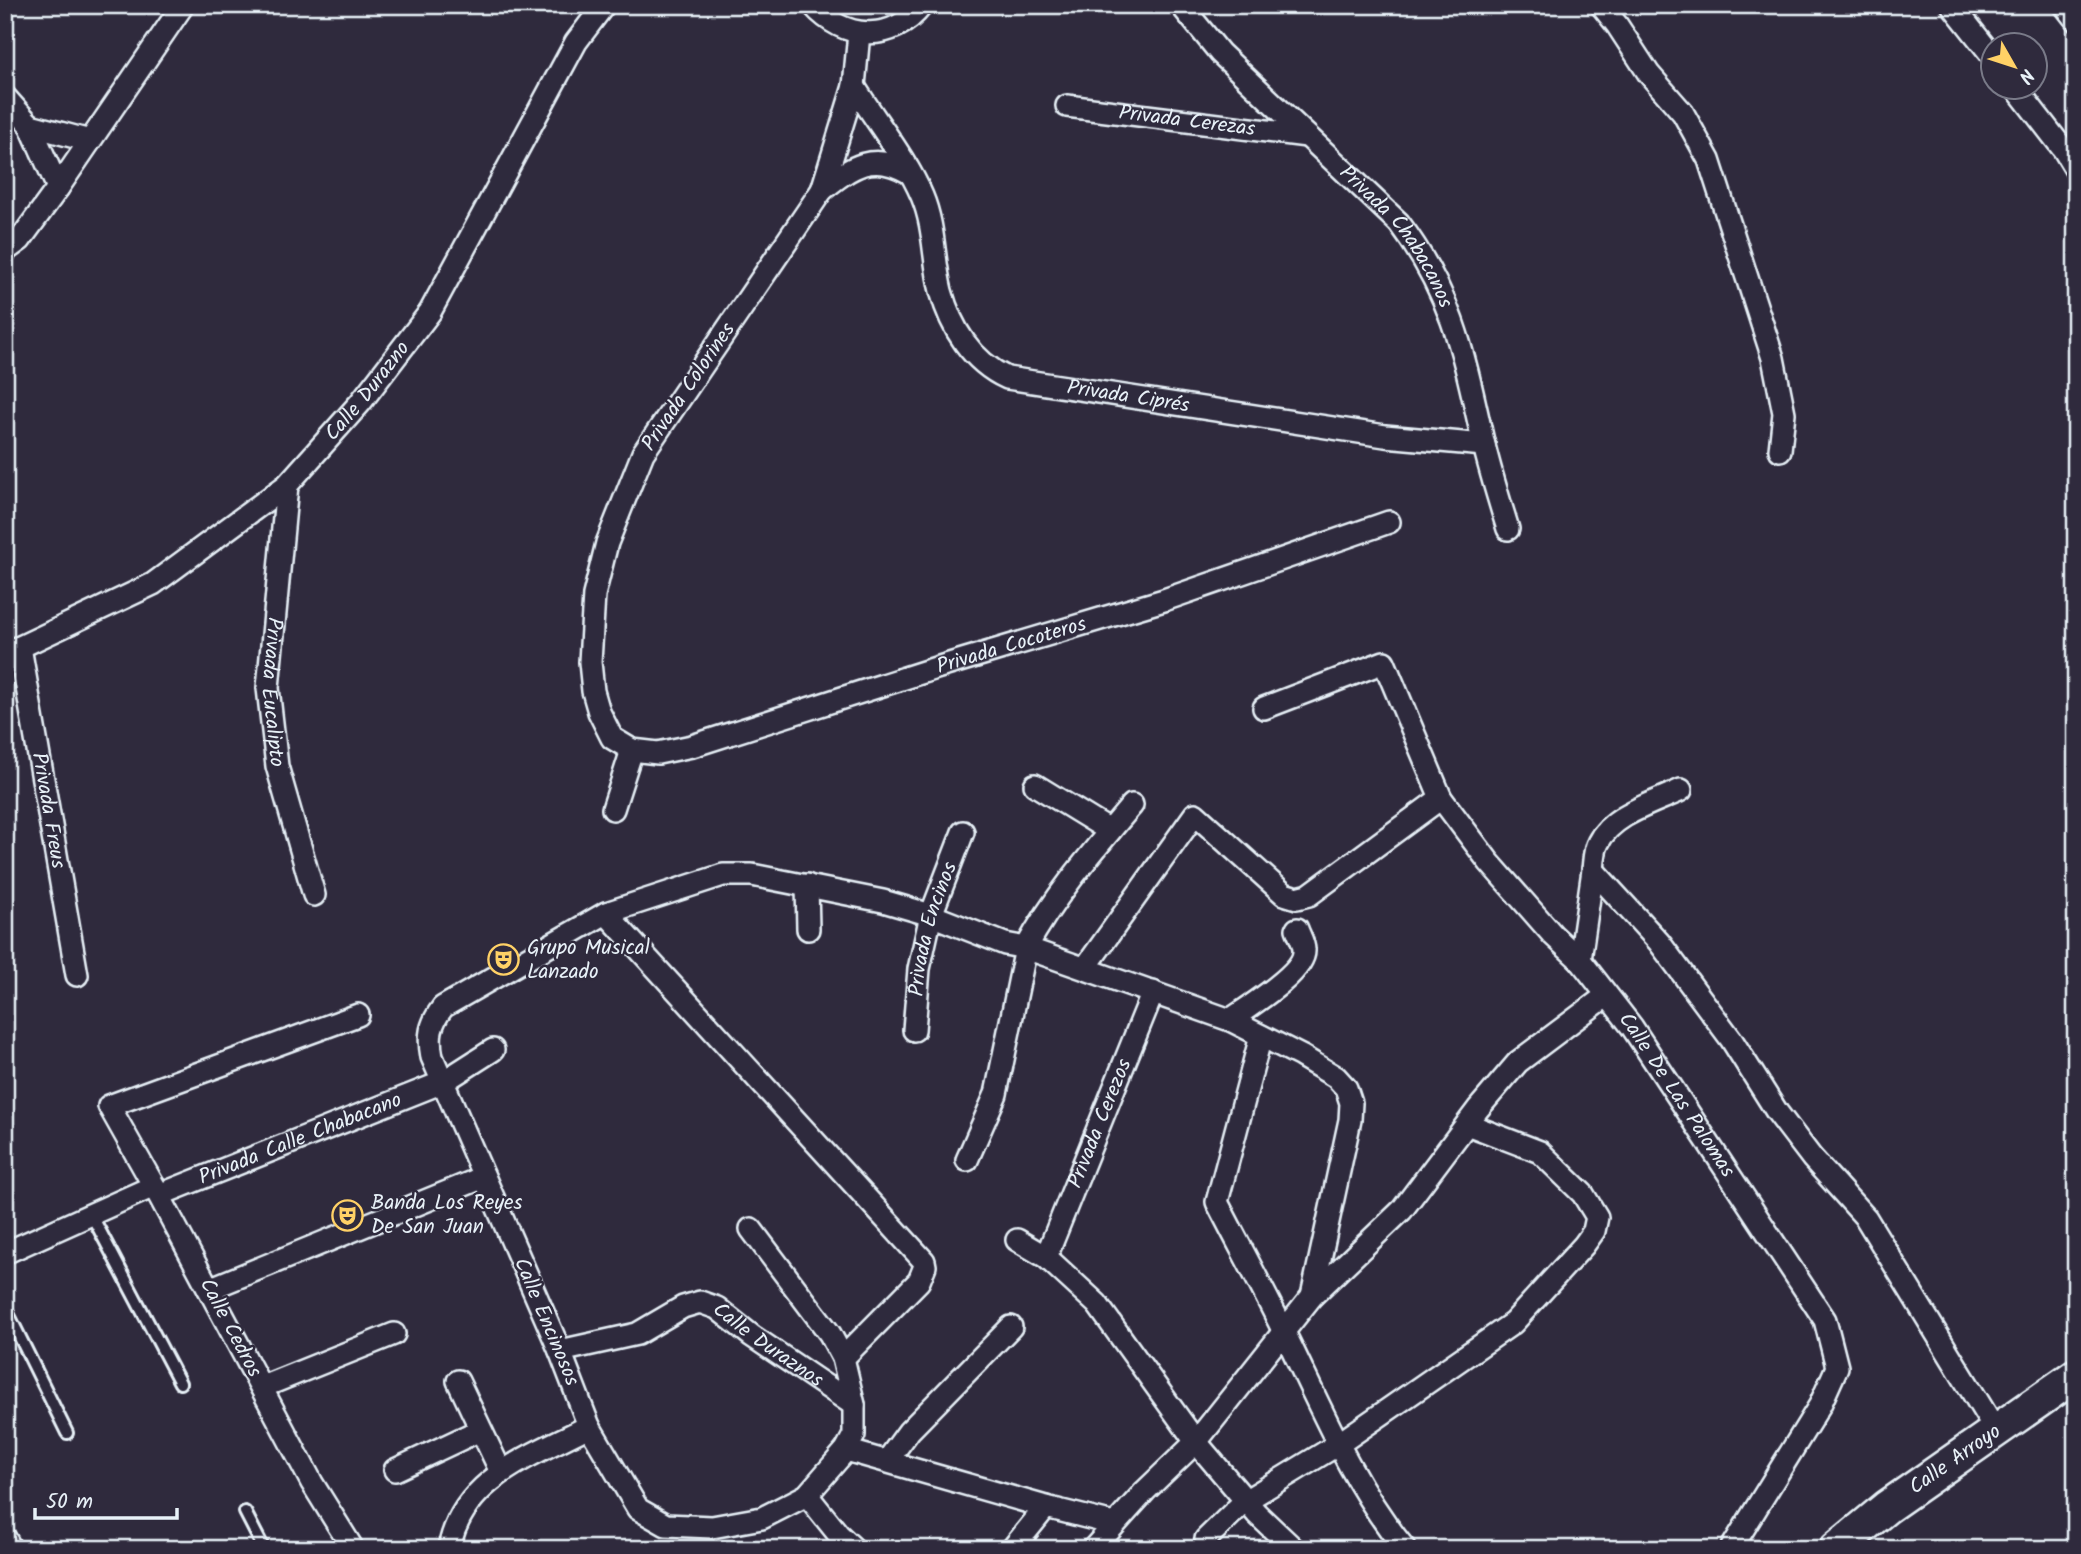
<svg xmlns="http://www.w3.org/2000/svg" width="2081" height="1554" font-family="Kalam,sans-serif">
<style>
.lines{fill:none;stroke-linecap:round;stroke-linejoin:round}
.lane-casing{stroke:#e8f1f8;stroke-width:16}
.street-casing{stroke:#e8f1f8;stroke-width:26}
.secondary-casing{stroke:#e8f1f8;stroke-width:37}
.lane{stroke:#2f2a3d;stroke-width:10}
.street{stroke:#2f2a3d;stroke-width:21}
.secondary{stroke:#2f2a3d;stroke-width:32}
.labels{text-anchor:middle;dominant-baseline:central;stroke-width:5;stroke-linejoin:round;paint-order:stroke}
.street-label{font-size:21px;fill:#e8f1f8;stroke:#2f2a3d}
.poi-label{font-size:21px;fill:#e8f1f8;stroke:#2f2a3d;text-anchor:start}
</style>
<rect width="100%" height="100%" fill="#2f2a3d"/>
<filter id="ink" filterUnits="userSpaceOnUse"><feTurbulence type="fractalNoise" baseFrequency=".0143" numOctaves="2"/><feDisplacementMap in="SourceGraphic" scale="14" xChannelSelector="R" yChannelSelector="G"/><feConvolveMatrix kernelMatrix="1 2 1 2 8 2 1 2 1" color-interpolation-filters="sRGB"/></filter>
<g filter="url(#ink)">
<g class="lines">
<defs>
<path id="lane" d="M 2058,5 L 2076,28
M 91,1214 L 180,1383
M 5,1307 L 67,1433
M 245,1512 L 264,1549"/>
<g id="street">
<path d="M 813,5 C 844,40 892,44 922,5"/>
<path id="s1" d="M 1181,5 L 1220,53 L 1399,223 C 1453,295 1464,356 1483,441 C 1490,471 1499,500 1508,529"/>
<path d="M 1601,5 L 1617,25 L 1649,74 L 1683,113 L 1709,160 L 1773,358 L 1784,413 L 1780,450"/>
<path d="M 1952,5 L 1994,58"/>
<path id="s2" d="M 859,33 L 854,86 L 822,190 L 643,453 L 607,543 L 594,595 L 590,662 L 593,691 L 599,712 L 612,738 L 632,750 L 658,753 L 692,746 L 936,668 L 1164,600 L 1389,522"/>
<path id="s3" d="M 854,86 C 875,120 907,160 922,196 C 935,227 933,259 941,291 C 951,328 972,362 1007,378 L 1385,436 L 1484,445"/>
<path d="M 2016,88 L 2064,150 L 2076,170"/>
<path d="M 5,97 L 30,125 L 58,188"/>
<path id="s4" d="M 1067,106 L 1307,136"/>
<path d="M 30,125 L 90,141"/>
<path d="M 822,190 C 852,166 873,151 910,173"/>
<path d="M 5,251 L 20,240 L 58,188 L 183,5"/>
<path id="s5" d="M 287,485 L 268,688 L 277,766 L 314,895"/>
<path id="s6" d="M 20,647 L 77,975"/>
<path id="s7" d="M 5,651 L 20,647 L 153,584 L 287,485 L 360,403 L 430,312 L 576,42 L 604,5"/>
<path id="s8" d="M 1264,708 L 1384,662 L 1441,798 L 1489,862 L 1553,935 L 1580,960 L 1632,1027 L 1825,1320 L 1837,1367 L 1820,1405 L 1731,1549"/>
<path d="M 1035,785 L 1110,831"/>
<path d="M 613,809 L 632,750"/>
<path d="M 1593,870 C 1594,862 1594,850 1598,843 C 1612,814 1654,803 1681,790"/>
<path d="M 807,885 L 808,929"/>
<path d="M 606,913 L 924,1261 L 925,1266 L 919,1281 L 843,1358"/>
<path d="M 1580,960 L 1593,870 L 1659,942 L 1731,1039 L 1777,1112 L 1812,1158 L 1866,1218 L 1996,1431"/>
<path d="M 1085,968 L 1195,814 L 1284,894 L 1297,898 L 1309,895 L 1441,798"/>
<path d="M 1230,1020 C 1248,1007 1306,972 1304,950 C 1304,943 1299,935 1297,929"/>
<path id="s9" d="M 914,1030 L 919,969 L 931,915 L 963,832"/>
<path d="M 1261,1036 L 1217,1202 C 1239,1245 1262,1287 1283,1330 C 1320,1405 1351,1483 1405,1549"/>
<path d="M 967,1160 L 996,1094 L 1026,948 C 1054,896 1094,850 1132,805"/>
<path id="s10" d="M 159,1195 L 443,1082 L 493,1050"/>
<path d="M 751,1229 L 830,1334 L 843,1358 L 854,1405 L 854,1435 L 846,1450 L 807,1495 L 762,1518 L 712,1527 L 666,1525 L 638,1509 L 589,1426 L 560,1351 L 432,1057 C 428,1036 430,1024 443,1007 L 606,913 L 723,875 L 752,875 L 883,901 L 931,915 L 1005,944 L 1026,948 L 1230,1020 L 1301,1056 L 1336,1077 L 1346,1088 L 1351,1103 L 1350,1120 L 1312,1296"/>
<path d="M 1017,1240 L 1046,1257 L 1097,1304 L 1196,1442 L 1257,1514 L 1294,1549"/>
<path d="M 5,1253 L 154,1186"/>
<path id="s11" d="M 1046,1257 L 1153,992"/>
<path d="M 209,1289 L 484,1177"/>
<path id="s12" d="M 560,1351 L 637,1334 L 683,1307 L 700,1302 L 717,1308 L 752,1336 L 854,1405"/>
<path d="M 458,1381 L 501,1472"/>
<path d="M 262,1387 L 394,1334"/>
<path d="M 846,1450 L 1046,1507 L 1114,1524"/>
<path d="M 887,1461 L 909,1431 L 1011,1327"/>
<path d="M 395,1470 L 480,1430"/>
<path d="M 807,1495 L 839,1535 L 854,1549"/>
<path d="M 5,1538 L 11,1549"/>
<path d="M 1206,1539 L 1245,1501 L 1337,1445 L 1513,1323 L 1584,1245 L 1594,1231 L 1597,1217 L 1583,1194 L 1540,1152 L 1467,1124"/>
<path d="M 353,1549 L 312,1483 L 154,1186 L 109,1106 L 358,1015"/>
<path d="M 449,1549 C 462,1478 532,1456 589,1426"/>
<path d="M 1012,1549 L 1046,1507"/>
<path d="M 1093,1549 L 1145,1491 L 1196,1442 L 1312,1296 L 1402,1210 L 1478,1109 L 1518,1062 L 1606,996"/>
</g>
<g id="secondary">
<path id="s13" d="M 1836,1549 L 1887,1507 L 2076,1375"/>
</g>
</defs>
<!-- lane casing -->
<use href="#lane" class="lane-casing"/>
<!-- street casing -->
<use href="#street" class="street-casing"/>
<!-- secondary casing -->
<use href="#secondary" class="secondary-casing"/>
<!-- lane -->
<use href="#lane" class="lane"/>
<!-- street -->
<use href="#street" class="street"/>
<!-- secondary -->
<use href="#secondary" class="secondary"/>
</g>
</g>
<!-- icons -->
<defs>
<symbol id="theatre-ring" viewBox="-11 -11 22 22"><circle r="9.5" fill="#2f2a3d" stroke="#ffd166" stroke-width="1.5"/><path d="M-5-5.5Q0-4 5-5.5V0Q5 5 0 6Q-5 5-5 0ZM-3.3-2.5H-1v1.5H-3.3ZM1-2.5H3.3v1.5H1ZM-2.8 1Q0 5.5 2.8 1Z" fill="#ffd166"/></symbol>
</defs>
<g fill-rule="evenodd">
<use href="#theatre-ring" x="486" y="942" width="35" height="35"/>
<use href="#theatre-ring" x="330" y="1198" width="35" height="35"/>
</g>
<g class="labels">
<!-- street labels -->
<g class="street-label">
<text stroke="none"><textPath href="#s4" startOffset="121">Privada Cerezas</textPath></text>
<text stroke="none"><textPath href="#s1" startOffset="318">Privada Chabacanos</textPath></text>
<text transform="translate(689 387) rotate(-56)">Privada Colorines</text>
<text stroke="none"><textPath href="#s7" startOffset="453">Calle Durazno</textPath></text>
<text stroke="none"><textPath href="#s3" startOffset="462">Privada Ciprés</textPath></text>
<text stroke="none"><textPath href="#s2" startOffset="1197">Privada Cocoteros</textPath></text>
<text stroke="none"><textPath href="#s5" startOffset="208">Privada Eucalipto</textPath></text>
<text stroke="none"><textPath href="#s6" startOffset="166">Privada Freus</textPath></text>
<text stroke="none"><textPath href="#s9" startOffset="103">Privada Encinos</textPath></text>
<text stroke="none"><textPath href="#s8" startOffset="656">Calle De Las Palomas</textPath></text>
<text stroke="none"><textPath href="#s11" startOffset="144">Privada Cerezos</textPath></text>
<text stroke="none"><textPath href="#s10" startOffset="152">Privada Calle Chabacano</textPath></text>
<text transform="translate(546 1322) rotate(67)">Calle Encinosos</text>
<text transform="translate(230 1328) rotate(62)">Calle Cedros</text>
<text stroke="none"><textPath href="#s12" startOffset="231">Calle Duraznos</textPath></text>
<text stroke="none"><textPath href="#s13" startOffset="149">Calle Arroyo</textPath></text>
</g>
<!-- poi labels -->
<g class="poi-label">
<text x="527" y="948">Grupo Musical<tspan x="527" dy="24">Lanzado</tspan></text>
<text x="371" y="1203">Banda Los Reyes<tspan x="371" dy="24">De San Juan</tspan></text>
</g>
</g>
<!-- margin -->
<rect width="2081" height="1554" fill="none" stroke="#2f2a3d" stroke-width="28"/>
<rect x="14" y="14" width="2053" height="1526" fill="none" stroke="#e8f1f8" stroke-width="2.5" filter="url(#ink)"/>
<!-- north arrow -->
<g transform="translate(2014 66) rotate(129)"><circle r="33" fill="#2f2a3d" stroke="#797a88" stroke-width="2"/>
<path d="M0-5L12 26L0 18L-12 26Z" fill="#ffd166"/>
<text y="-10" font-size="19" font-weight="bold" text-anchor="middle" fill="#e8f1f8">N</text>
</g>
<!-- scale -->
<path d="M35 1508v10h142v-10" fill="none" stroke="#e8f1f8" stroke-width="3.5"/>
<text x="46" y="1508" font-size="21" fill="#e8f1f8" stroke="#2f2a3d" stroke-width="5" paint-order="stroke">50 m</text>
</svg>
